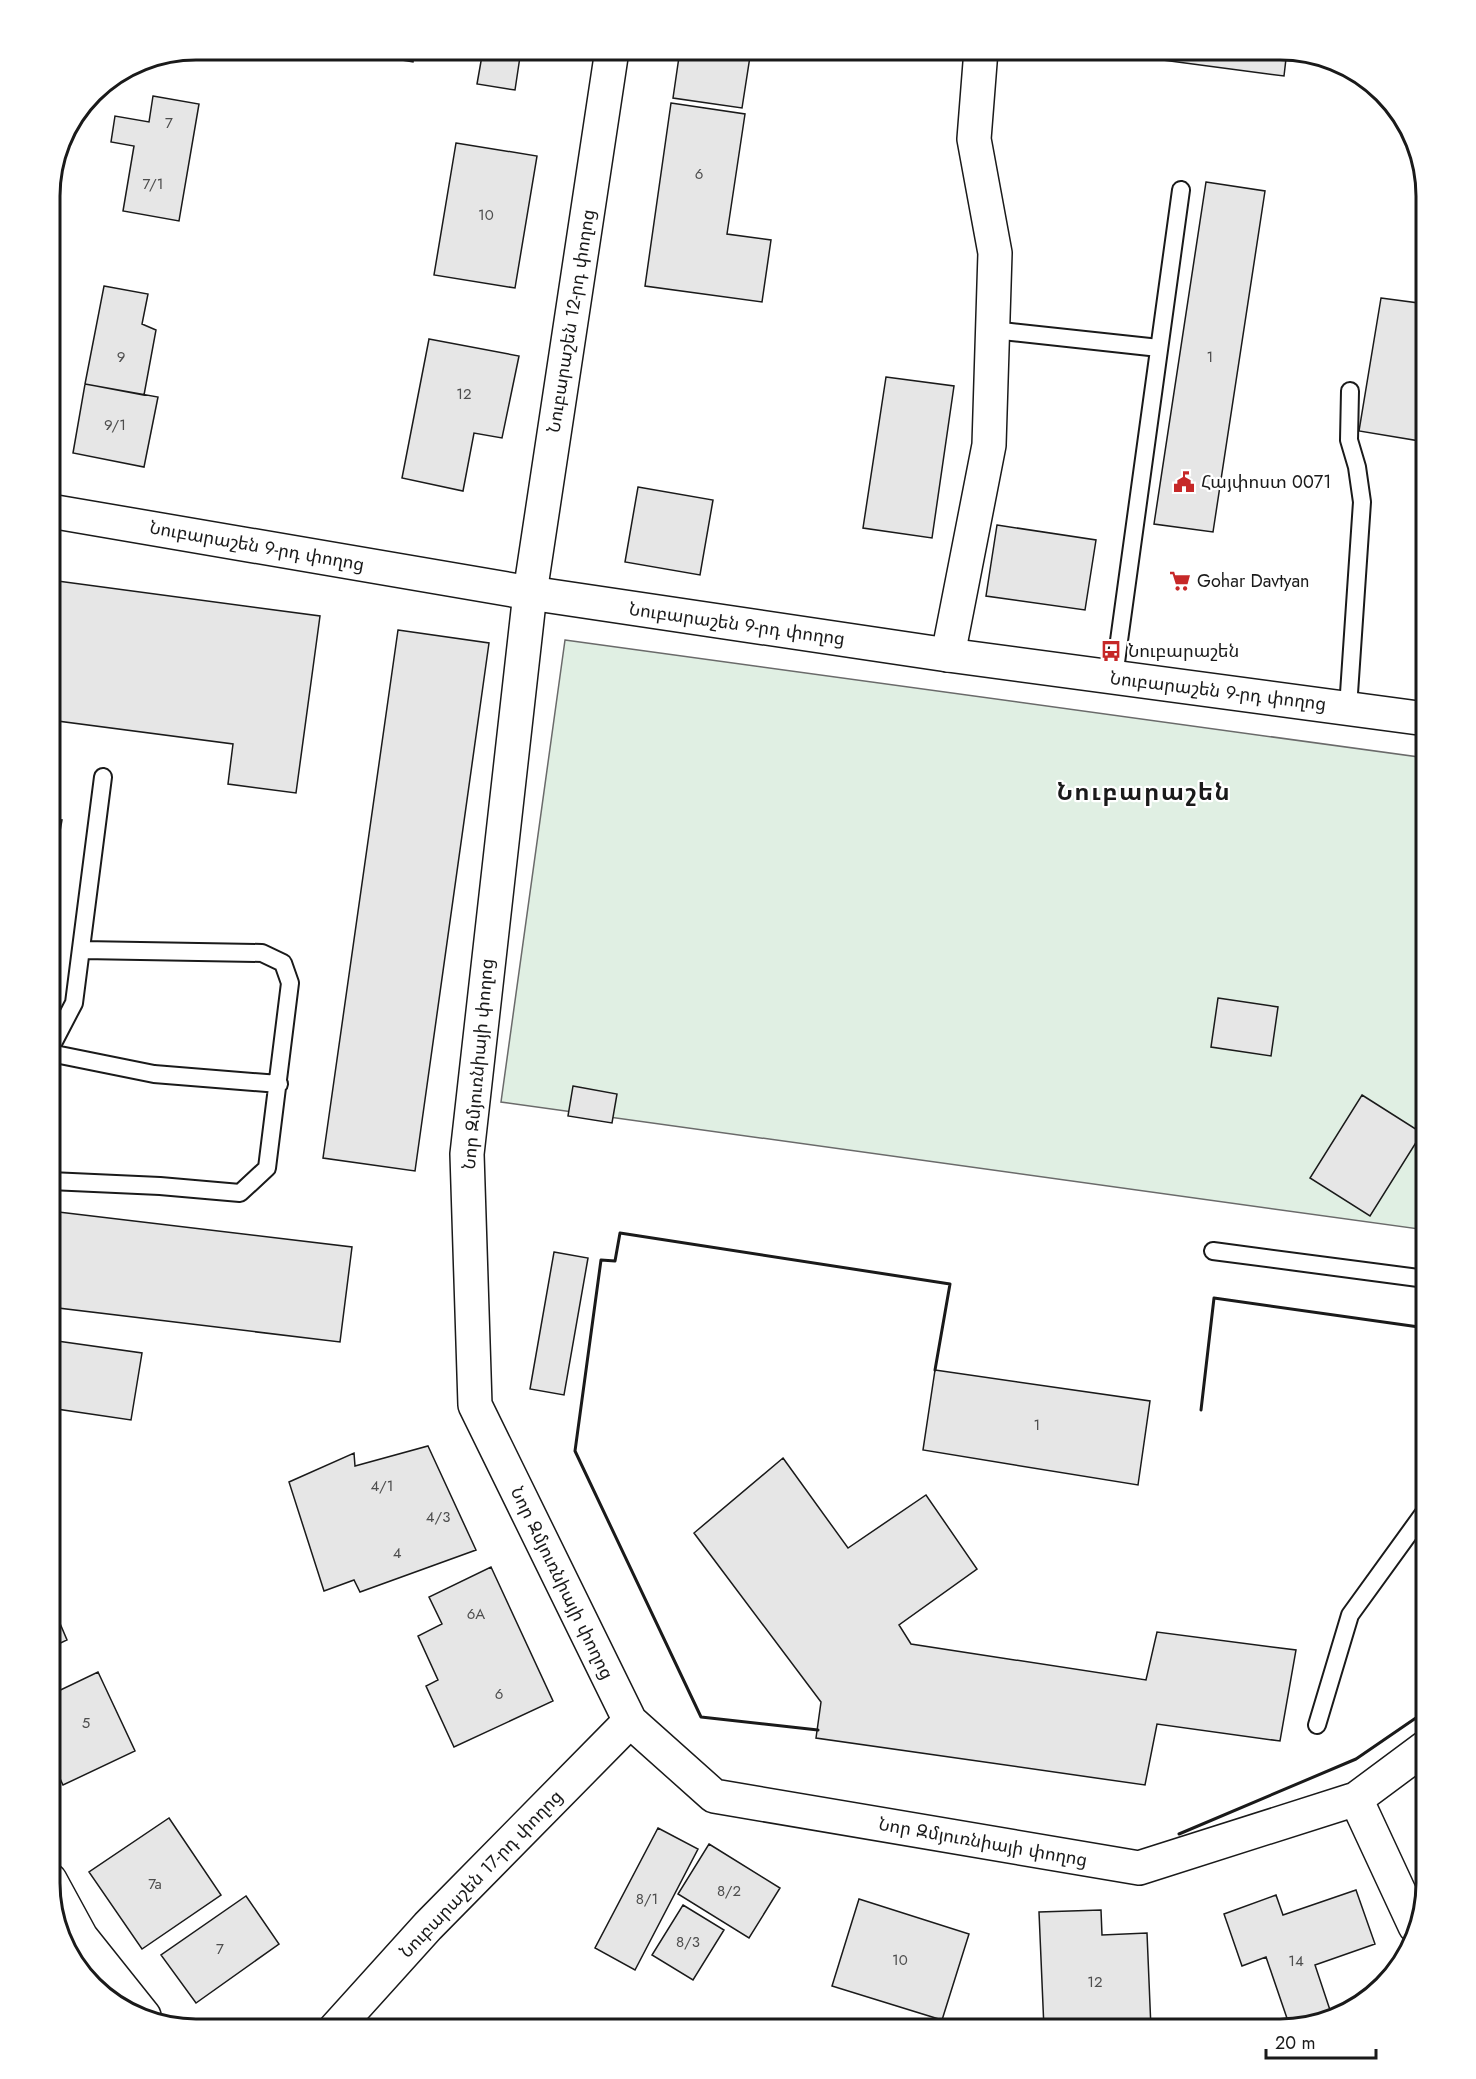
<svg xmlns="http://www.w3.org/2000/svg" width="1476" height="2079" font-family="Jost,'Noto Sans Armenian',sans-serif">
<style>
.green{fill:#e0efe3;stroke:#6a6a6a;stroke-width:1.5}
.building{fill:#e6e6e6;stroke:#1a1a1a;stroke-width:1.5}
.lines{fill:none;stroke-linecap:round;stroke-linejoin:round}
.service-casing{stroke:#1a1a1a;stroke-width:20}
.minor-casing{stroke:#1a1a1a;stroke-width:36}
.secondary-casing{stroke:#1a1a1a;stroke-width:36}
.service{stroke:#fff;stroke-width:16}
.minor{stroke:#fff;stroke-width:33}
.secondary{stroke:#fff;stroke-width:33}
.wall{stroke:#1a1a1a;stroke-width:3}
.labels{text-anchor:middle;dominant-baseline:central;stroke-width:4.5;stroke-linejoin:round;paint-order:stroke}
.number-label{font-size:15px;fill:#4d4d4d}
.street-label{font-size:18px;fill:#1a1a1a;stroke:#fff}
.poi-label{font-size:18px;fill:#1a1a1a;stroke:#fff;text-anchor:start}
.district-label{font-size:24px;font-weight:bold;letter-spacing:1.5px;fill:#1a1a1a;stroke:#fff}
.rim{fill:none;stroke:#1a1a1a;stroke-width:3}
</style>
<rect width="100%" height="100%" fill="#fff"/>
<!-- green -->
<path class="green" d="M 565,640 L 1426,758 L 1426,1230 L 501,1102 Z"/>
<!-- building -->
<path class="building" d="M 341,50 L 415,50 L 413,62 Z
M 483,50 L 521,50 L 515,90 L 477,84 Z
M 680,50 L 751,50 L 742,108 L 673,98 Z
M 1087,50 L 1287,50 L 1284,76 Z
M 153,96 L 199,104 L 179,221 L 123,211 L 134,146 L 111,142 L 115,116 L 149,122 Z
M 671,103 L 745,114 L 727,234 L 771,240 L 762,302 L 645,286 Z
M 456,143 L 537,156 L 515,288 L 434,275 Z
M 1206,182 L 1265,191 L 1213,532 L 1154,524 Z
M 104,286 L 148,294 L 142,324 L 156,330 L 144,395 L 85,384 Z
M 1381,298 L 1426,304 L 1426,442 L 1359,431 Z
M 429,339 L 519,356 L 502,438 L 474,433 L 463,491 L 402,478 Z
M 886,377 L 954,386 L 932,538 L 863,528 Z
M 85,384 L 158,397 L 144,467 L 73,453 Z
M 638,487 L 713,500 L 700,575 L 625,562 Z
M 997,525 L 1096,540 L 1085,610 L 986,596 Z
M 1426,551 L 1426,574 L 1422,573 Z
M 50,580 L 320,616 L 296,793 L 228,784 L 233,744 L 50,720 Z
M 398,630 L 489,643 L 415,1171 L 323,1158 Z
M 50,819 L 62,820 L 56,854 L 50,853 Z
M 1218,998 L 1278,1007 L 1271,1056 L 1211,1047 Z
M 573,1086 L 617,1094 L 612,1123 L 568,1116 Z
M 1362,1095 L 1422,1133 L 1370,1216 L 1310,1178 Z
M 50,1211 L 352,1247 L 340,1342 L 50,1307 Z
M 554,1252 L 588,1258 L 564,1395 L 530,1389 Z
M 50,1340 L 142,1353 L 131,1420 L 50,1408 Z
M 935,1370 L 1150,1401 L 1138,1485 L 923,1450 Z
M 50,1436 L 54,1476 L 50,1477 Z
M 428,1446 L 476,1550 L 360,1592 L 354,1580 L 324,1591 L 289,1482 L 354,1453 L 355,1466 Z
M 783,1458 L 848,1548 L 926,1495 L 977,1569 L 899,1625 L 911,1644 L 1146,1680 L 1157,1632 L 1296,1650 L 1280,1741 L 1157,1724 L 1145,1785 L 816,1738 L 821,1702 L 694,1533 Z
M 491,1567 L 553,1701 L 454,1747 L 426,1686 L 438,1680 L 418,1636 L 442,1624 L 429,1597 Z
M 50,1600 L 67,1640 L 50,1648 Z
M 98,1672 L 135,1751 L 63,1785 L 50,1757 L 50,1695 Z
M 169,1818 L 221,1895 L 142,1949 L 89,1872 Z
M 658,1828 L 698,1849 L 635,1970 L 595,1948 Z
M 709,1844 L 780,1888 L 749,1938 L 678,1894 Z
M 1356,1890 L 1375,1944 L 1315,1965 L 1332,2016 L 1290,2027 L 1266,1957 L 1242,1966 L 1224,1914 L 1276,1895 L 1283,1915 Z
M 246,1896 L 279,1944 L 196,2003 L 161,1955 Z
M 859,1899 L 969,1934 L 942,2020 L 832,1986 Z
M 683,1905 L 724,1930 L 693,1980 L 652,1955 Z
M 1101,1910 L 1102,1935 L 1147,1933 L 1151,2029 L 1044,2029 L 1039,1912 Z"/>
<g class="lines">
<defs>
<path id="service" d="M 993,330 L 1159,348
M 1114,677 L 1181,190
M 1348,708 L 1362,502 L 1357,467 L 1349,440 L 1350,391
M 50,1049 L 74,1003 L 103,777
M 50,1053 L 154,1074 L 279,1084
M 50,1181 L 160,1186 L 240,1193 L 267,1168 L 290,983 L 283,963 L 262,953 L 83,950
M 1213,1251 L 1426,1279
M 1317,1725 L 1350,1615 L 1426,1510"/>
<path id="minor" d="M 612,50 L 530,593 L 467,1154 L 475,1405 L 630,1721 L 714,1796 L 1139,1868 L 1356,1799 L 1426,1747
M 948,655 L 989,445 L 995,253 L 974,139 L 981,50
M 1356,1799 L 1415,1926
M 50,1880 L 81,1937 L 144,2016
M 335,2029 L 428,1926 L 630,1721"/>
<path id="secondary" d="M 50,511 L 530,593 L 948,655 L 1426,719"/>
</defs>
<!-- service casing -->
<use href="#service" class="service-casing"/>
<!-- minor casing -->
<use href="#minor" class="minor-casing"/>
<!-- secondary casing -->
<use href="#secondary" class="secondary-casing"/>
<!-- service -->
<use href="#service" class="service"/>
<!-- minor -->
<use href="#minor" class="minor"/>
<!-- secondary -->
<use href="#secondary" class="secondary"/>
<!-- wall -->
<path class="wall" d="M 1201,1410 L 1214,1298 L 1426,1328
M 818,1730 L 701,1717 L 575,1451 L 601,1260 L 615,1261 L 620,1233 L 950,1284 L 935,1370
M 1179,1834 L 1356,1759 L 1426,1711"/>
</g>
<!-- icons -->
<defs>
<symbol id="civic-bare" viewBox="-9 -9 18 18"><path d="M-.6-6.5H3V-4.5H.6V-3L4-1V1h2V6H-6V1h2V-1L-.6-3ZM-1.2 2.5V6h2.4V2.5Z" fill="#c62828" stroke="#fff" stroke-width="2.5" paint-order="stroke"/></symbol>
<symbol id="supermarket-bare" viewBox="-9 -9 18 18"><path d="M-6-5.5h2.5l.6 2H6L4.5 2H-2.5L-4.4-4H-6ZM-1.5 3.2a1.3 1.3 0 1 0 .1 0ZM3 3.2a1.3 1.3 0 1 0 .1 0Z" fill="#c62828" stroke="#fff" stroke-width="2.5" paint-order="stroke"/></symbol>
<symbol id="bus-bare" viewBox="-9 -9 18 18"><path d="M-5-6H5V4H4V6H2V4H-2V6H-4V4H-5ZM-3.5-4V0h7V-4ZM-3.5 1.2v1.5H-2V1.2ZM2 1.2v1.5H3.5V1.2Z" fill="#c62828" stroke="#fff" stroke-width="2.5" paint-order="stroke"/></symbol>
</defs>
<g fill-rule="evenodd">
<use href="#civic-bare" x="1169" y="467" width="30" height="30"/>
<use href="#supermarket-bare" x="1165" y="566" width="30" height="30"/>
<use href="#bus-bare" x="1096" y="636" width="30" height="30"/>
</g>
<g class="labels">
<!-- number labels -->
<g class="number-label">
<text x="169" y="123">7</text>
<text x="699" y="174">6</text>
<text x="153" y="184">7/1</text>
<text x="486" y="215">10</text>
<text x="121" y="357">9</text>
<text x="1210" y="357">1</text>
<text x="464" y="394">12</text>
<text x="115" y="425">9/1</text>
<text x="1037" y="1425">1</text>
<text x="382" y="1486">4/1</text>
<text x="438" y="1517">4/3</text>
<text x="397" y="1553">4</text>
<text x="476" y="1614">6A</text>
<text x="499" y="1694">6</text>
<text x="86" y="1723">5</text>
<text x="155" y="1884">7a</text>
<text x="729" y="1891">8/2</text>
<text x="647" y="1899">8/1</text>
<text x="688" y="1942">8/3</text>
<text x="220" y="1949">7</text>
<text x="900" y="1960">10</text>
<text x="1296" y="1961">14</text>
<text x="1095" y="1982">12</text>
</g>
<!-- street labels -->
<g class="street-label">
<text transform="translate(571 321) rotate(-81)">Նուբարաշեն 12-րդ փողոց</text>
<text transform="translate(257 546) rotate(10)">Նուբարաշեն 9-րդ փողոց</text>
<text transform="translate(737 624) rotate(8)">Նուբարաշեն 9-րդ փողոց</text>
<text transform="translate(1218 691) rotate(7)">Նուբարաշեն 9-րդ փողոց</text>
<text transform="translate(478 1064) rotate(-85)">Նոր Զմյուռնիայի փողոց</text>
<text transform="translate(562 1583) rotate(64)">Նոր Զմյուռնիայի փողոց</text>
<text transform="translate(983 1842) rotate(10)">Նոր Զմյուռնիայի փողոց</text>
<text transform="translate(481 1874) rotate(-46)">Նուբարաշեն 17-րդ փողոց</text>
</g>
<!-- poi labels -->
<g class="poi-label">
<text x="1201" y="482">Հայփոստ 0071</text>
<text x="1197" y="581">Gohar Davtyan</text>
<text x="1128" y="651">Նուբարաշեն</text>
</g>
<!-- district labels -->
<g class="district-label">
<text x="1144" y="791">Նուբարաշեն</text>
</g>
</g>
<!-- crop -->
<path d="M0 0H1476V2079H0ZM196 60H1280A136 136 0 0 1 1416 196V1883A136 136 0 0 1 1280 2019H196A136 136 0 0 1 60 1883V196A136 136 0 0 1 196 60Z" fill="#fff" fill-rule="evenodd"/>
<path class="rim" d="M196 60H1280A136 136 0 0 1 1416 196V1883A136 136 0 0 1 1280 2019H196A136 136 0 0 1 60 1883V196A136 136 0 0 1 196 60Z"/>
<!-- scale -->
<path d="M1266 2049v9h110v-9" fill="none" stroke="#1a1a1a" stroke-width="3"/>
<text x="1275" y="2049" font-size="18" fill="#1a1a1a" stroke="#ffffff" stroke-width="4.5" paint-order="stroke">20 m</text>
</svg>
